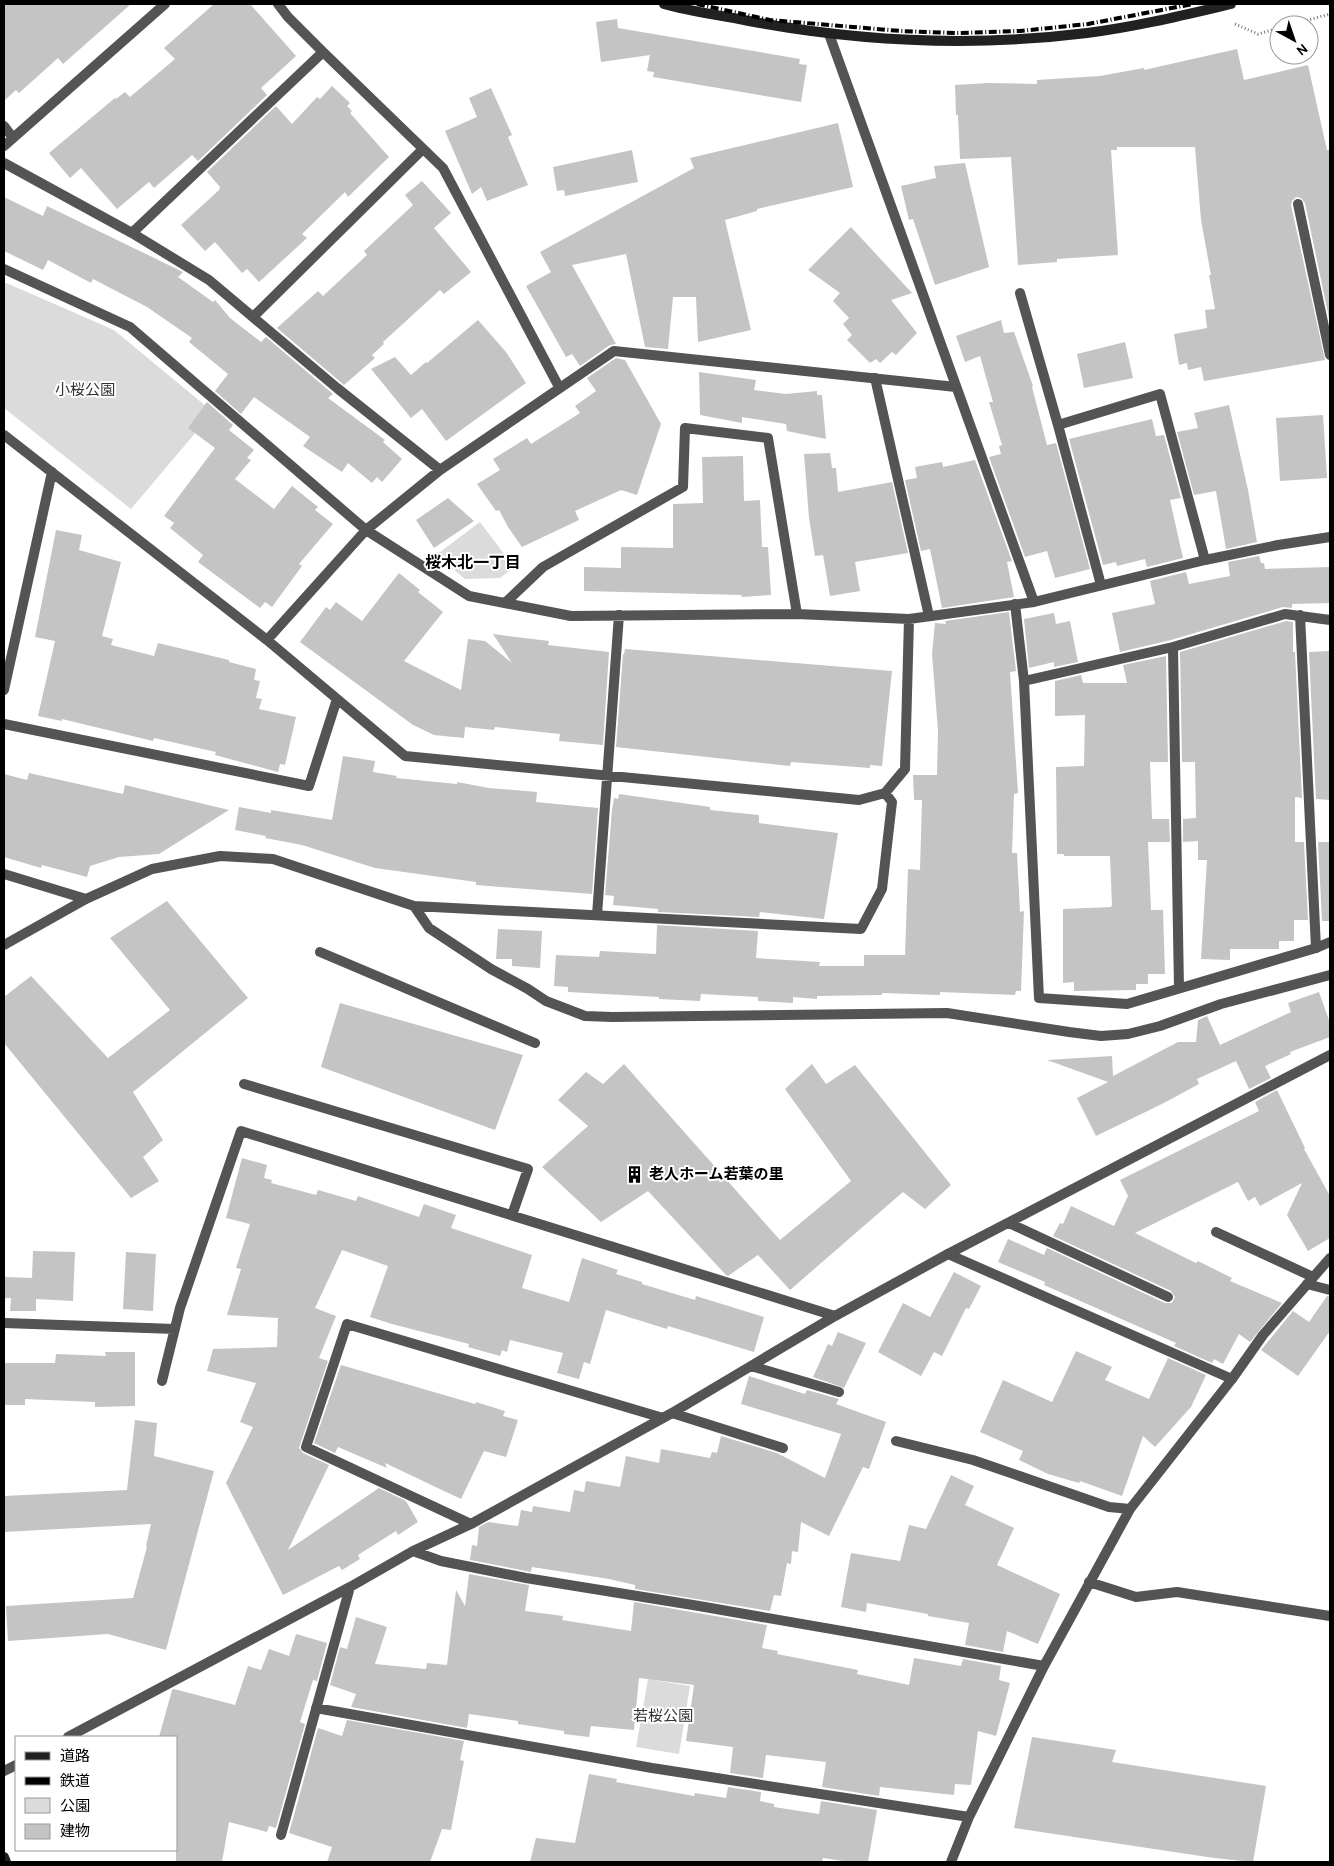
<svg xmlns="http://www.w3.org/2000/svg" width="1334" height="1866" font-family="Karla,'Noto Sans JP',sans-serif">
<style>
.green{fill:#dbdbdb}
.building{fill:#c4c4c4}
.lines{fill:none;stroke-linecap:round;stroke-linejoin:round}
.path{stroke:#767676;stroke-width:3;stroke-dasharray:1 2.5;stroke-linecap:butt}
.lane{stroke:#545454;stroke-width:10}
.street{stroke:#545454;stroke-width:10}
.secondary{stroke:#212121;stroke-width:10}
.rail{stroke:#000;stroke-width:4;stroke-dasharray:8 2.5 1 2.5;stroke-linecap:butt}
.labels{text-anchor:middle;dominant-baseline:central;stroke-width:4;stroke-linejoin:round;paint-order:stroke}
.park-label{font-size:15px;fill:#323232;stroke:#fff}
.poi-label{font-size:15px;font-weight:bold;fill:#000;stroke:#fff;text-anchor:start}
.neighbourhood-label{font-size:16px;font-weight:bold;fill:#000;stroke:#fff}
</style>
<rect width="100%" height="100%" fill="#fff"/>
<!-- green -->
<path class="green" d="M 4,282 L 114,330 L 213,412 L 131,509 L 4,408 Z
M 480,522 L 514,567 L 500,578 L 465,579 L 436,555 Z
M 648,1679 L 690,1686 L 679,1754 L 636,1747 Z"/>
<!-- building -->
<path class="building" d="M 4,4 L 131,4 L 63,64 L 58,58 L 19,93 L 16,90 L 4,101 Z
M 214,4 L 250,4 L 296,56 L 261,88 L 267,95 L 198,161 L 192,155 L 154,188 L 149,182 L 117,209 L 81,168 L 70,178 L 49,153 L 115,98 L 116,99 L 125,92 L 130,97 L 175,59 L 164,48 Z
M 617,19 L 618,28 L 800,59 L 799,64 L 807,65 L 801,102 L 653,77 L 654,72 L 647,71 L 650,55 L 601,62 L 596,22 Z
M 1237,49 L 1244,80 L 1308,65 L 1327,150 L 1330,150 L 1330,323 L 1305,203 L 1301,198 L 1296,197 L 1292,201 L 1291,205 L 1325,360 L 1204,381 L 1201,367 L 1188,370 L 1187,363 L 1179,365 L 1174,334 L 1207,328 L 1205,310 L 1215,309 L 1209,275 L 1211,275 L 1201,220 L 1195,147 L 1117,147 L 1117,150 L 1111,150 L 1118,255 L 1057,259 L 1057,262 L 1018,265 L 1011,157 L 960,159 L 958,115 L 956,115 L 955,85 L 988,83 L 1037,84 L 1037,80 L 1100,76 L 1144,68 L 1144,70 Z
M 332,86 L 350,103 L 347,106 L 352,111 L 350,113 L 389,157 L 348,197 L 345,192 L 302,234 L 307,238 L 259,282 L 247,269 L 242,273 L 215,242 L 205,251 L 181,225 L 219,190 L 220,187 L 207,172 L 276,106 L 292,124 L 317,97 L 320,99 Z
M 491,88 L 512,135 L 508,137 L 528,185 L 487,201 L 481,187 L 472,194 L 445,131 L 477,117 L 469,98 Z
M 838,123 L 853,187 L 757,209 L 757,211 L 725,220 L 751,330 L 698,342 L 696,297 L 673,297 L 668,349 L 645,347 L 626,254 L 572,265 L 616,344 L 610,345 L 580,366 L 572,354 L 566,357 L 526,286 L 551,272 L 540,252 L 694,168 L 690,158 Z
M 632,150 L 638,182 L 565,196 L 564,190 L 557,191 L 553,167 Z
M 965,163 L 989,267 L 935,285 L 913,219 L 909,220 L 901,186 L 936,178 L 934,166 Z
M 422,181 L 451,213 L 434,228 L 471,272 L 444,294 L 440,290 L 383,342 L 384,344 L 372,355 L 375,358 L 344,385 L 277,328 L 318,291 L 323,296 L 367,255 L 364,251 L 413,205 L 405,195 Z
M 4,197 L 43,216 L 47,206 L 183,272 L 178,277 L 213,302 L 215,300 L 230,318 L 261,342 L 266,337 L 333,394 L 328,398 L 385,440 L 383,442 L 402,459 L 382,482 L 377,477 L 372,483 L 348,463 L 342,472 L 303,446 L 310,437 L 254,397 L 241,414 L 215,391 L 228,374 L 189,342 L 192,338 L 147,307 L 93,279 L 91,283 L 48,260 L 43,270 L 4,251 Z
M 851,227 L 912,293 L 891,300 L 917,333 L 896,355 L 892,352 L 880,363 L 876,359 L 870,363 L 847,340 L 852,335 L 843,324 L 849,318 L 833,301 L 840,293 L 808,270 Z
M 478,320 L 506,352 L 526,383 L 446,441 L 422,409 L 411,418 L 371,369 L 395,357 L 411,375 L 426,362 L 427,363 Z
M 1001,320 L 1004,333 L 1014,332 L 1033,386 L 1032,387 L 1047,445 L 1056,443 L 1090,569 L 1055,578 L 1047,551 L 1025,557 L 989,457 L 1001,454 L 999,446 L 1002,445 L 989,402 L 993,402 L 980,356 L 965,362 L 956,336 Z
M 1125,342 L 1133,378 L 1084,388 L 1077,354 Z
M 616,358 L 625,360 L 661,424 L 637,495 L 621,490 L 575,511 L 579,520 L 522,547 L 508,527 L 499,510 L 496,511 L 477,484 L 500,470 L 493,459 L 527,438 L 531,444 L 580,413 L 575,406 L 596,391 L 587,378 Z
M 699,372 L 756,380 L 754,390 L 786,394 L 817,391 L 817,395 L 822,395 L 826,439 L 787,431 L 786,424 L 742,417 L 742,423 L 700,415 Z
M 207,402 L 233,425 L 229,430 L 254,450 L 247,458 L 251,460 L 235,479 L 274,509 L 292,486 L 318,507 L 315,510 L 333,524 L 299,564 L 302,566 L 272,607 L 265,602 L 260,608 L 198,562 L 203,555 L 170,528 L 174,523 L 164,516 L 215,448 L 188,428 Z
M 1229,405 L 1248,490 L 1257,542 L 1226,549 L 1216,491 L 1194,495 L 1177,432 L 1198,428 L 1194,413 Z
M 1323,415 L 1327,478 L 1280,481 L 1276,418 Z
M 1152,419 L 1156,436 L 1164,435 L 1181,498 L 1170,500 L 1183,558 L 1147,567 L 1145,559 L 1117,566 L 1116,562 L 1103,565 L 1069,439 Z
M 830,453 L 832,468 L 836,468 L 838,492 L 892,482 L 908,553 L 855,562 L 860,591 L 830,596 L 823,555 L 815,556 L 809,518 L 804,454 Z
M 743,456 L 744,501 L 760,500 L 762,547 L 768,547 L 771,595 L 742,597 L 741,595 L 584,591 L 584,567 L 621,568 L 621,547 L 673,548 L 673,504 L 703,503 L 702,457 Z
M 975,460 L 1012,561 L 1007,562 L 1014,597 L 942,608 L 930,549 L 921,551 L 905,480 L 917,478 L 915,467 L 942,462 L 943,467 Z
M 448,498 L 474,521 L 434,548 L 416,520 Z
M 56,530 L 82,535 L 79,550 L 121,562 L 102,636 L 113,639 L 111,645 L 154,656 L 158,643 L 229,660 L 229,662 L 256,669 L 254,680 L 260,681 L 256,698 L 262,699 L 259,709 L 296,717 L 285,765 L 280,764 L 278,772 L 215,755 L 216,752 L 154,738 L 153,741 L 62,719 L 62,721 L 38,716 L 55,641 L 35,637 Z
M 1259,556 L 1261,563 L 1264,563 L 1265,569 L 1330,567 L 1330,603 L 1292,604 L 1292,608 L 1283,607 L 1171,640 L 1120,652 L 1112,613 L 1155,604 L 1150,581 L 1186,572 L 1189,584 L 1230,576 L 1228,562 Z
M 399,573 L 420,590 L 418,592 L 443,612 L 404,661 L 461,690 L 468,639 L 485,641 L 512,663 L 493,634 L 549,641 L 548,645 L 609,652 L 603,745 L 559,741 L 560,734 L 495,727 L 494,730 L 465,727 L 464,738 L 434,735 L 413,725 L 300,642 L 326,607 L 330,610 L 336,602 L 362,621 Z
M 1009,612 L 1016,671 L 1010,672 L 1018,793 L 1014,794 L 1012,853 L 1017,853 L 1020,912 L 1024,911 L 1021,991 L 1016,991 L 1015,995 L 940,992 L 940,995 L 882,993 L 882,995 L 817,996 L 817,999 L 793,997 L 793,1003 L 758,1001 L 758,997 L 701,994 L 700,1001 L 659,999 L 659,997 L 568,992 L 568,987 L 554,986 L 556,955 L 599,957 L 600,951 L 656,954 L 657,925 L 758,931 L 756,958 L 820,962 L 819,966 L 864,966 L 864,955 L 905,955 L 908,869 L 920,870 L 922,800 L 914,800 L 913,775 L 937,775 L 938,731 L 932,654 L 935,623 L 946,624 L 945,621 Z
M 1054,613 L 1056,624 L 1070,621 L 1078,662 L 1054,667 L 1054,662 L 1029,668 L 1024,619 Z
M 1286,621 L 1293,622 L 1293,652 L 1295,652 L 1302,798 L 1295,797 L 1295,842 L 1304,842 L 1308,920 L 1294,920 L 1294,941 L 1279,941 L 1279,949 L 1230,949 L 1230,960 L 1201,959 L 1207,860 L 1198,860 L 1198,841 L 1183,842 L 1183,819 L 1196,818 L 1195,762 L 1182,762 L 1180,652 Z
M 625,649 L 892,671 L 882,766 L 870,765 L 870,768 L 791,762 L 790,766 L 616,747 L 623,654 L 624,654 Z
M 1330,651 L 1330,800 L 1316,799 L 1309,652 Z
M 1166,656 L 1168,762 L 1150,762 L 1152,819 L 1169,819 L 1170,842 L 1148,842 L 1151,910 L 1163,910 L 1165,974 L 1148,974 L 1148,984 L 1136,984 L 1136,990 L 1074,991 L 1074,982 L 1063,983 L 1063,909 L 1111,907 L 1112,905 L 1110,856 L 1064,856 L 1064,854 L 1057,854 L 1056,767 L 1084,766 L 1085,715 L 1055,716 L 1055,681 L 1081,675 L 1083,683 L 1127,683 L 1123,665 Z
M 343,756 L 375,761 L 373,772 L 397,776 L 396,778 L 457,784 L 457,782 L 489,788 L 537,792 L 536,802 L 598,808 L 592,894 L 476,885 L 476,882 L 375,868 L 302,845 L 265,838 L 266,836 L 235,830 L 239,807 L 271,813 L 271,810 L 332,820 Z
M 29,773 L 123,794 L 125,785 L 229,810 L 159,854 L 119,857 L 90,866 L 87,877 L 42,865 L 41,868 L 4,857 L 4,774 L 27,780 Z
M 619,794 L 710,807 L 710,810 L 759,815 L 759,823 L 838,833 L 824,919 L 760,912 L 759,917 L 658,912 L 658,909 L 613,905 L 614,896 L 605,895 L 612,810 L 614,798 L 618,799 Z
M 1318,842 L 1330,842 L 1330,921 L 1322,921 Z
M 167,901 L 248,998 L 133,1092 L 163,1140 L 143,1157 L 159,1181 L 131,1198 L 4,1043 L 4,997 L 31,976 L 108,1058 L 170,1010 L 110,938 Z
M 498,929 L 542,931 L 540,968 L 512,966 L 512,959 L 496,959 Z
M 1319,992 L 1330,1023 L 1330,1037 L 1290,1052 L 1291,1054 L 1265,1066 L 1271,1078 L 1249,1089 L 1236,1061 L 1197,1079 L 1199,1084 L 1164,1103 L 1096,1136 L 1077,1098 L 1108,1082 L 1047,1060 L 1112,1056 L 1113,1076 L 1178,1042 L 1196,1042 L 1198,1020 L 1207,1016 L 1220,1045 L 1291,1012 L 1288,1003 Z
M 340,1003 L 523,1055 L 495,1130 L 321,1067 Z
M 624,1064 L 780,1240 L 851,1181 L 785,1089 L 812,1064 L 826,1084 L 855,1065 L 951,1185 L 925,1209 L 903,1192 L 790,1290 L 758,1255 L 728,1276 L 726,1275 L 648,1191 L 601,1222 L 542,1167 L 588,1126 L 558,1100 L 586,1072 L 603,1084 Z
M 1277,1090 L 1305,1148 L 1304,1149 L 1330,1196 L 1330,1238 L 1308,1251 L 1287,1215 L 1302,1183 L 1260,1206 L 1255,1197 L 1248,1201 L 1238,1182 L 1135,1233 L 1196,1263 L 1198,1261 L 1232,1278 L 1230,1281 L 1282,1303 L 1250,1342 L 1239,1334 L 1223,1364 L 1214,1359 L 1212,1363 L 1174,1346 L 1176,1343 L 1044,1285 L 1045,1282 L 998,1262 L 1008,1239 L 1044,1255 L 1047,1248 L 1165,1303 L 1172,1303 L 1175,1297 L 1171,1291 L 1053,1236 L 1060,1223 L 1063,1224 L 1071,1206 L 1114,1226 L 1128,1196 L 1120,1180 L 1259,1111 L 1255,1102 Z
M 242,1158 L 267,1165 L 264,1178 L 272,1180 L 271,1183 L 316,1195 L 318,1190 L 356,1201 L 358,1196 L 419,1217 L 424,1204 L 456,1215 L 451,1228 L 532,1255 L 522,1288 L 569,1302 L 582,1258 L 618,1270 L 616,1274 L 642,1282 L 642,1284 L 695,1300 L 696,1296 L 764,1317 L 754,1352 L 668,1326 L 667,1329 L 606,1310 L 590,1364 L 584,1362 L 579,1379 L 557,1373 L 563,1353 L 510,1340 L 507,1352 L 502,1350 L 500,1356 L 468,1347 L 469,1344 L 392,1324 L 370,1317 L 388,1266 L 342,1250 L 315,1308 L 336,1316 L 319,1358 L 328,1361 L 299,1448 L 303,1453 L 329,1465 L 288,1550 L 379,1488 L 406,1501 L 418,1522 L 398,1535 L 396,1531 L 358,1555 L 360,1559 L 342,1570 L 339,1566 L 283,1595 L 226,1483 L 253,1427 L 240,1422 L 256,1383 L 207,1371 L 213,1349 L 277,1347 L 278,1318 L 227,1315 L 241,1269 L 236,1268 L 250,1224 L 226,1218 Z
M 33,1251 L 75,1252 L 73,1301 L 36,1299 L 36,1311 L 10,1311 L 11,1298 L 4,1298 L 4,1277 L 32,1278 Z
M 126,1252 L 156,1254 L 153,1311 L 123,1309 Z
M 954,1272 L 981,1286 L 969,1309 L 966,1308 L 942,1356 L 934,1352 L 921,1376 L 878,1352 L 903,1303 L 930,1317 Z
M 1327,1296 L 1330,1297 L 1330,1331 L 1298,1376 L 1261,1350 L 1293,1311 L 1309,1322 Z
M 838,1332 L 866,1343 L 844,1388 L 813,1377 L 828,1344 L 832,1346 Z
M 1076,1351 L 1112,1367 L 1105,1380 L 1149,1399 L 1168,1358 L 1206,1375 L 1191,1407 L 1155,1447 L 1143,1436 L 1122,1496 L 1080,1481 L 1079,1483 L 1048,1474 L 1019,1460 L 1023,1451 L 980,1432 L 1003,1380 L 1052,1402 Z
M 105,1352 L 135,1352 L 135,1406 L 95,1407 L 95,1402 L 25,1399 L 25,1405 L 4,1405 L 4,1363 L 55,1363 L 56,1354 L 106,1356 Z
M 341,1365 L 475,1404 L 476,1402 L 505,1411 L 503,1416 L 518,1420 L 506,1457 L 484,1451 L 461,1499 L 385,1463 L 387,1468 L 338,1447 L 335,1453 L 314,1443 Z
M 749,1376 L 805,1394 L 807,1390 L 839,1399 L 836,1404 L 886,1422 L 869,1469 L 863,1467 L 829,1536 L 801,1522 L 798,1552 L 792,1551 L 791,1564 L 787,1563 L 781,1596 L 774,1595 L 770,1611 L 635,1589 L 635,1585 L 609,1579 L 532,1567 L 531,1572 L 470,1560 L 472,1545 L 477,1546 L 479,1527 L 488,1522 L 518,1526 L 521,1510 L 532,1512 L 533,1506 L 570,1512 L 574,1490 L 584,1492 L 586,1481 L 620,1487 L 626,1456 L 659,1463 L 661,1449 L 710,1458 L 712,1452 L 717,1453 L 721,1436 L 777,1453 L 825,1478 L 841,1434 L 741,1404 Z
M 135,1420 L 157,1423 L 154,1456 L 214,1471 L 166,1650 L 108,1634 L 8,1641 L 6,1606 L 133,1598 L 147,1547 L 146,1546 L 151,1524 L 4,1532 L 4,1496 L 127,1490 Z
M 951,1475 L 974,1486 L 965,1505 L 1014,1528 L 997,1565 L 1060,1594 L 1038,1644 L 1007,1631 L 1003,1652 L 965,1645 L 969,1623 L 928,1616 L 928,1614 L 867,1603 L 866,1612 L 841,1607 L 851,1553 L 900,1561 L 909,1525 L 926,1529 Z
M 469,1574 L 529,1585 L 525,1611 L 563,1616 L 562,1620 L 631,1631 L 634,1602 L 767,1625 L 762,1648 L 778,1651 L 777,1654 L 858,1670 L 857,1674 L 909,1685 L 914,1658 L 961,1666 L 963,1659 L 1001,1666 L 999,1680 L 1010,1683 L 996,1736 L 978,1731 L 971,1785 L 955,1784 L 954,1795 L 880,1787 L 879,1796 L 822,1787 L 826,1762 L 766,1755 L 763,1778 L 730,1773 L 733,1747 L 686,1741 L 694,1685 L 639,1678 L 634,1730 L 591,1726 L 589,1737 L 564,1734 L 564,1731 L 518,1724 L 518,1721 L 469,1714 L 467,1728 L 351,1707 L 356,1694 L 330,1685 L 340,1647 L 347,1649 L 356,1617 L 387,1627 L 375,1664 L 426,1669 L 427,1663 L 447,1665 L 456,1590 L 465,1606 Z
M 296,1634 L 327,1643 L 317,1681 L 313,1680 L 300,1722 L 305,1724 L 276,1828 L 269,1826 L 267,1832 L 229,1822 L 222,1862 L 176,1862 L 176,1737 L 159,1737 L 172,1690 L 174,1689 L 235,1705 L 248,1666 L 261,1670 L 269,1649 L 289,1656 Z
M 347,1720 L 464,1741 L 460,1760 L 464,1761 L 451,1830 L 442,1829 L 430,1862 L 327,1862 L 332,1847 L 289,1833 L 318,1728 L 342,1736 Z
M 1032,1737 L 1116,1750 L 1112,1762 L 1266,1786 L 1253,1862 L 1214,1858 L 1014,1828 Z
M 589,1774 L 617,1779 L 616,1782 L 694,1796 L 695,1793 L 726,1798 L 728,1787 L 761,1792 L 760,1801 L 774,1804 L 774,1807 L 819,1814 L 821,1801 L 877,1810 L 868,1862 L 849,1862 L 823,1858 L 822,1862 L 530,1862 L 536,1838 L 575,1843 Z"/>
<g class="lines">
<!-- path -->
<path class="path" d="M 1235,24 L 1258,34 L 1279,28
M 1290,25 L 1330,14"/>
<!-- lane -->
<path class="lane" d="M 1020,293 L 1058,425 L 1101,585
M 875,378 L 929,616
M 1058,425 L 1160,394 L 1205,560
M 1015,604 L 1024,681 L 1039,998 L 1127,1004 L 1316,948 L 1300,615
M 1173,647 L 1179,988
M 1024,681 L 1173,647 L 1285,614 L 1330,620
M 948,1254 L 1232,1379
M 1307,1284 L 1330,1290"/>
<!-- street -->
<path class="street" d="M 278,4 L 288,17 L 323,52 L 443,168 L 559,387
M 829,34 L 1034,602
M 4,126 L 13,138
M 4,146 L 165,4
M 4,163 L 132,233 L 209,280 L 337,388 L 440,470
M 1298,204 L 1330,355
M 132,233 L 323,52
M 4,269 L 130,327 L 366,530 L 469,596 L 571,616 L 797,614 L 909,619 L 1034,602 L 1205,560 L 1278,545 L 1330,537
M 253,317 L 423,149
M 4,435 L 267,640 L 405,756 L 859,800 L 885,793 L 905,769 L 909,619
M 505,603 L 543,567 L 683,487 L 685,428 L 768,438 L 797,614
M 267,640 L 366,530 L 440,470 L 614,351 L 956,387
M 4,690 L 52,472
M 4,724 L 309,786 L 337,699
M 4,874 L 86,899
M 414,906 L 861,929 L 882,889 L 892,802 L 885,793
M 597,915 L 619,615
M 4,945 L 86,899 L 152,869 L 220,856 L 273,859 L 414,906 L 429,928 L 491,969 L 528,989 L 546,1001 L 585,1016 L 612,1017 L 947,1013 L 1069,1032 L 1101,1036 L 1128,1034 L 1160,1026 L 1221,1004 L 1330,975
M 1316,948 L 1330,942
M 320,952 L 535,1043
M 244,1084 L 528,1169 L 512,1215
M 1009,1223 L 1168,1297
M 1216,1232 L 1313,1277
M 4,1323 L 175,1329
M 751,1366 L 839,1392
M 162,1381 L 180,1308 L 241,1131 L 835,1316
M 672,1413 L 783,1448
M 896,1441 L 973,1460 L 1109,1507 L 1130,1509
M 471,1524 L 306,1447 L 347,1324 L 663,1418
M 413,1551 L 441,1561 L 526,1578 L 699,1606 L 1044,1666
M 1089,1582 L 1136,1597 L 1177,1592 L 1330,1616
M 316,1708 L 652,1768 L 969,1817
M 68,1737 L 350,1587 L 413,1551 L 471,1524 L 672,1413 L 835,1316 L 948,1254 L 1330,1055
M 4,1771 L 16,1765
M 281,1835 L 350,1587
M 951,1862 L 969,1817 L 1044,1666 L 1130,1509 L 1232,1379 L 1263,1335 L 1330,1258"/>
<!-- secondary -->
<path class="secondary" d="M 664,4 C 691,12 721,15 749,21 C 861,42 974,47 1087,33 C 1135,27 1184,15 1231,4
M 4,1857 L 6,1862"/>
<!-- rail -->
<path class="rail" d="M 697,4 L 770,20 L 901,31 L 957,33 L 1020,31 L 1088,24 L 1193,4"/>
</g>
<!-- icons -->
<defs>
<symbol id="building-bare" viewBox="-9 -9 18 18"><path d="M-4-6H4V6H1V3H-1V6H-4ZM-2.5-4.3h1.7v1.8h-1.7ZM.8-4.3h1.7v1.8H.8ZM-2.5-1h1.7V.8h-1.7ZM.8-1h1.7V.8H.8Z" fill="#000" stroke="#fff" stroke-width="2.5" paint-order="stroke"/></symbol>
</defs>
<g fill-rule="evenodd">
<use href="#building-bare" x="622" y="1162" width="25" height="25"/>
</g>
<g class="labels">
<!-- park labels -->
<g class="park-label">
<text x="85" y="390">小桜公園</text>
<text x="663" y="1716">若桜公園</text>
</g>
<!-- poi labels -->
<g class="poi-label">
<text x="649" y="1174">老人ホーム若葉の里</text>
</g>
<!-- neighbourhood labels -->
<g class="neighbourhood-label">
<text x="473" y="562">桜木北一丁目</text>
</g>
</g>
<!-- border -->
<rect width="1334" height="1866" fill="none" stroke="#000000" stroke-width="10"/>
<!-- legend -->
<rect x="15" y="1736" width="162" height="115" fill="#ffffff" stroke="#999999"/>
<rect x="25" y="1752" width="25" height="8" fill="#212121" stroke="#999999"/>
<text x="60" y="1761" font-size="15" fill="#000000">道路</text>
<rect x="25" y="1777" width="25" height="8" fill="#000000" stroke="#999999"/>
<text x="60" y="1786" font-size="15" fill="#000000">鉄道</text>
<rect x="25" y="1798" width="25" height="15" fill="#dbdbdb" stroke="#999999"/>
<text x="60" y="1811" font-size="15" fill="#000000">公園</text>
<rect x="25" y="1824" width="25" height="15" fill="#c4c4c4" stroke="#999999"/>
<text x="60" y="1836" font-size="15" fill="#000000">建物</text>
<!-- north arrow -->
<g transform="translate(1294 40) rotate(140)"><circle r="24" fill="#ffffff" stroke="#999999"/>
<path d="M0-4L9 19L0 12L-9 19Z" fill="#000000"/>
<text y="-8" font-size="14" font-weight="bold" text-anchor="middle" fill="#000000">N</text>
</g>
</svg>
